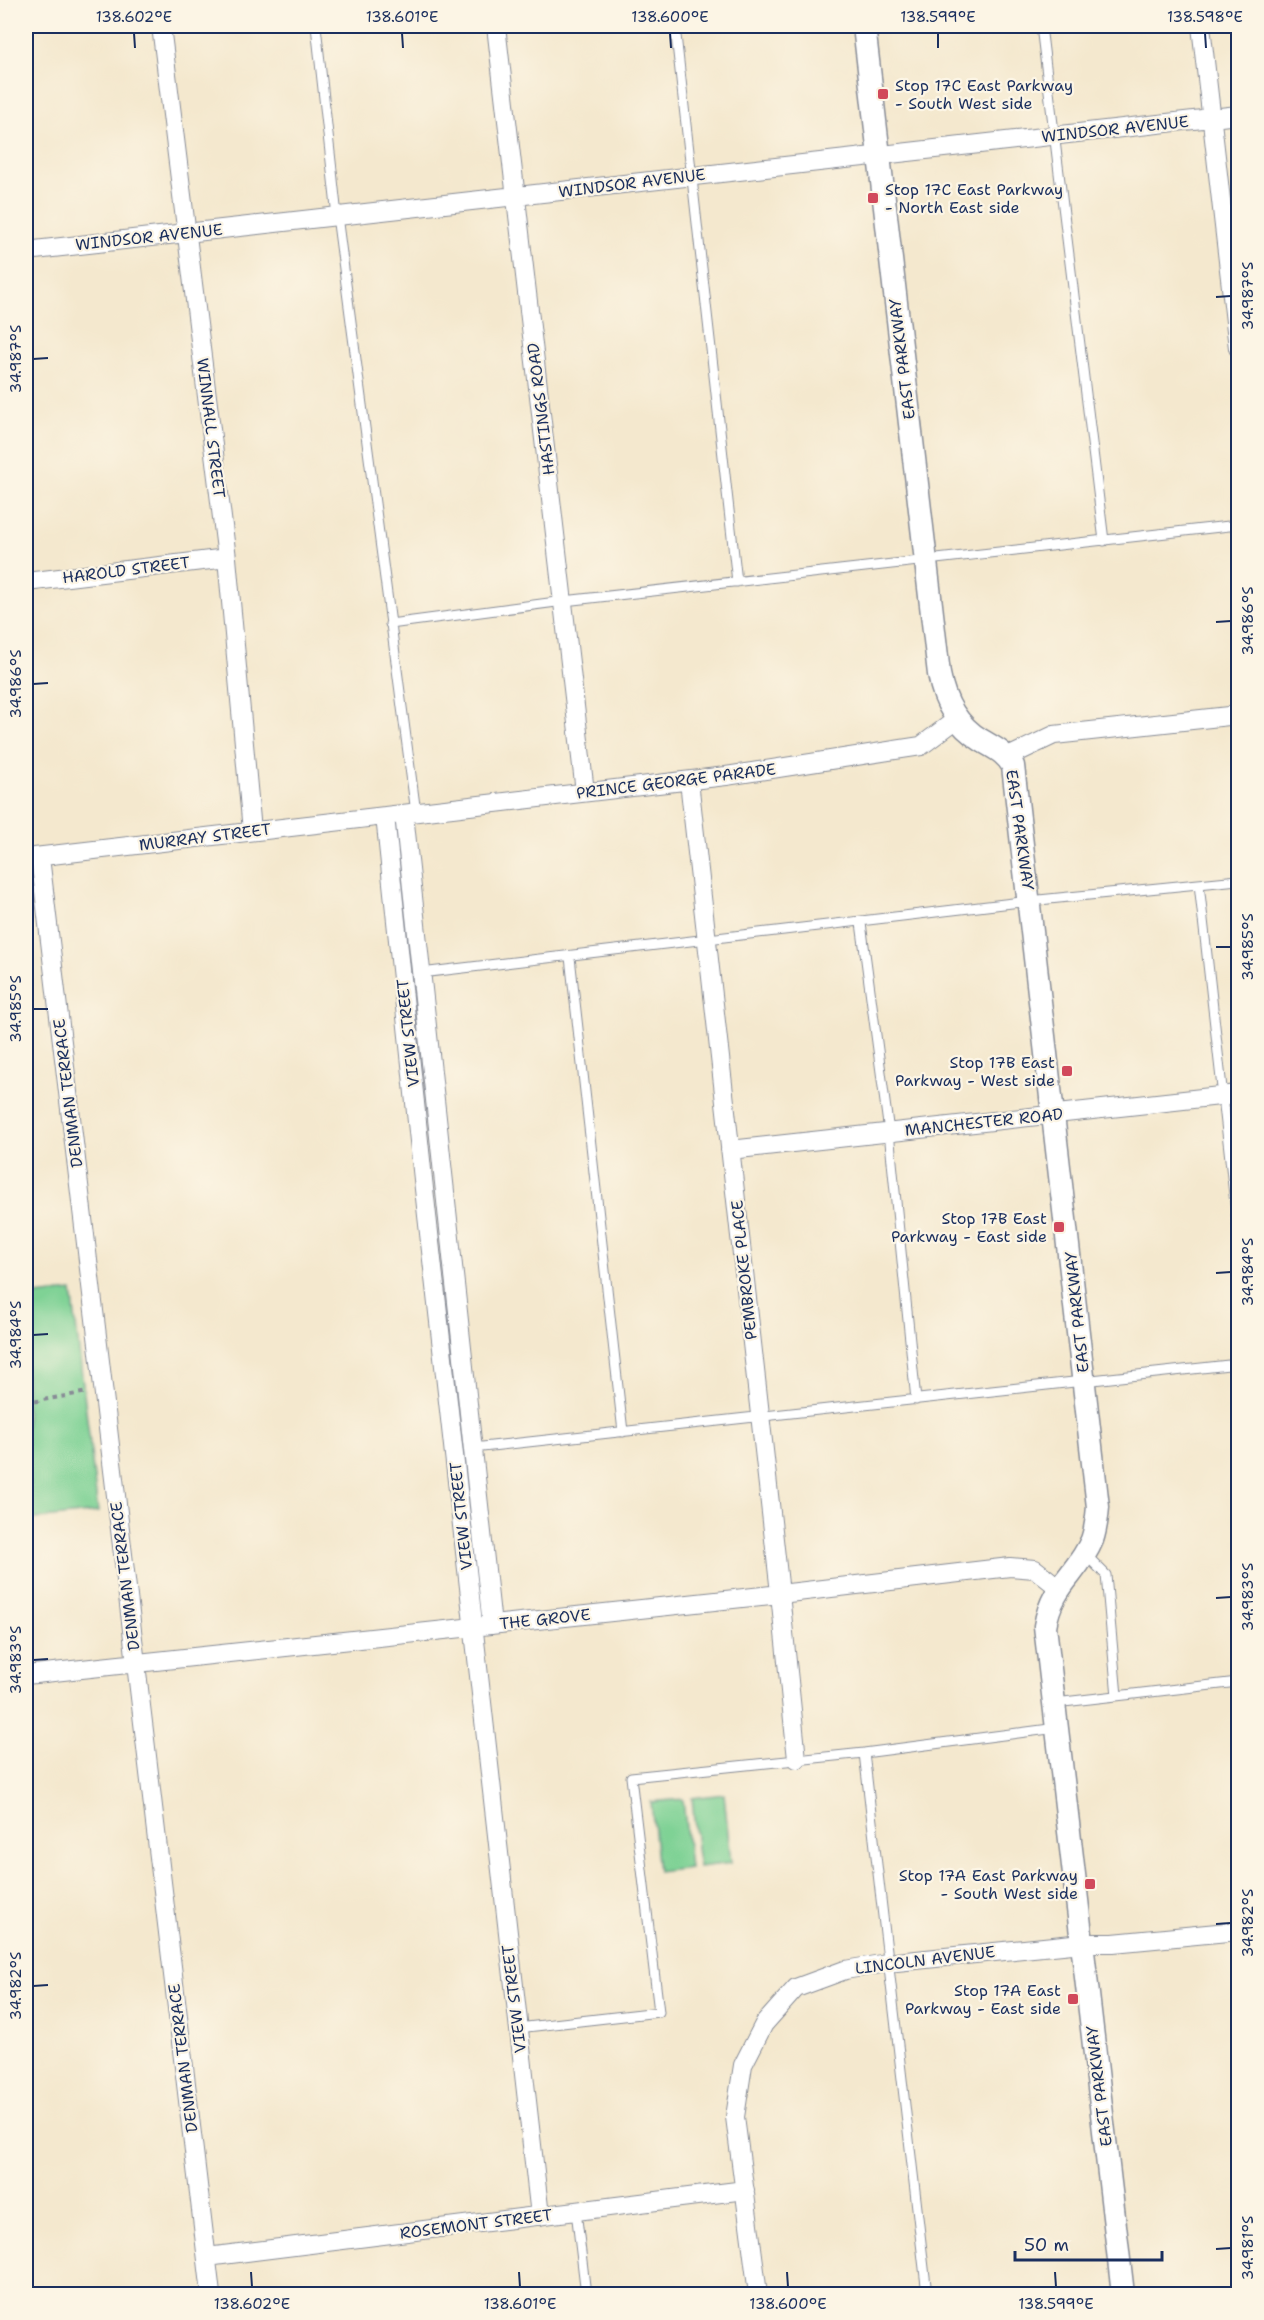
<svg xmlns="http://www.w3.org/2000/svg" width="1264" height="2320" font-family="'Shantell Sans',sans-serif">
<style>
.green{fill:#7fd295;stroke:#4d807a;stroke-width:1.5}
.lines{fill:none;stroke-linecap:round;stroke-linejoin:round}
.service-casing{stroke:#888c96;stroke-width:11}
.minor-casing{stroke:#888c96;stroke-width:20}
.tertiary-casing{stroke:#888c96;stroke-width:25}
.path{stroke:#888c96;stroke-width:4;stroke-dasharray:4.5 4.5;stroke-linecap:butt}
.service{stroke:#fff;stroke-width:9}
.minor{stroke:#fff;stroke-width:18}
.tertiary{stroke:#fff;stroke-width:22}
.ticks{fill:none;stroke:#1b2f5e;stroke-width:2}
.poi-dot{fill:#d1495b;stroke:#fcf5e5;stroke-width:2}
.labels{text-anchor:middle;dominant-baseline:central;stroke-width:4.5;stroke-linejoin:round;paint-order:stroke}
.poi-label{font-size:16px;fill:#1b2f5e;stroke:#fcf5e5;text-anchor:end}
.street-label{font-size:16px;fill:#1b2f5e;stroke:#fcf5e5}
.neatline{fill:none;stroke:#1b2f5e;stroke-width:2}
.ticks-label{font-size:15px;text-anchor:middle;fill:#1b2f5e}
</style>
<rect width="100%" height="100%" fill="#fcf5e5"/>
<filter id="ink" filterUnits="userSpaceOnUse"><feTurbulence type="fractalNoise" baseFrequency=".0167" numOctaves="2"/><feDisplacementMap in="SourceGraphic" scale="12" xChannelSelector="R" yChannelSelector="G"/><feConvolveMatrix kernelMatrix="1 2 1 2 8 2 1 2 1" color-interpolation-filters="sRGB"/></filter>
<filter id="wash" filterUnits="userSpaceOnUse"><feTurbulence type="fractalNoise" baseFrequency=".008" numOctaves="4" result="noise"/><feDisplacementMap in="SourceGraphic" scale="24" xChannelSelector="R" yChannelSelector="G"/><feGaussianBlur stdDeviation="1.35" result="paint"/><feColorMatrix in="noise" values="0 0 0 0 0 0 0 0 0 0 0 0 0 0 0 0 0 1.4 0 .05"/><feComposite in="paint" operator="in"/></filter>
<g filter="url(#wash)">
<rect width="100%" height="100%" fill="#f4e8ce"/>
<!-- green -->
<path class="green" d="M 72,1291 L 98,1512 L 26,1520 L 26,1296 Z
M 724,1794 L 731,1863 L 699,1867 L 692,1798 Z
M 683,1799 L 690,1868 L 658,1872 L 651,1802 Z"/>
</g>
<g filter="url(#ink)">
<g class="lines">
<defs>
<path id="service" d="M 316,26 L 337,216 L 416,813
M 675,26 L 737,582
M 1041,26 L 1104,541
M 390,624 L 564,601 L 1238,525
M 1199,884 L 1238,1230
M 861,923 L 889,1132 L 916,1400
M 570,957 L 623,1432
M 421,973 L 1029,901 L 1238,880
M 473,1448 L 1238,1364
M 1085,1554 L 1106,1575 L 1117,1696
M 1055,1703 L 1238,1682
M 864,1753 L 927,2294
M 518,2028 L 659,2012 L 631,1777 L 864,1753 L 1057,1728
M 576,2211 L 586,2294"/>
<path id="minor" d="M 161,26 L 227,558 L 252,831
M 496,26 L 585,792
M 1201,26 L 1238,348
M 26,251 L 1238,115
M 26,582 L 227,558
M 1008,757 L 1054,735 L 1238,715
M 689,781 L 779,1584 L 797,1759
M 404,814 L 492,1625
M 385,816 L 424,1189 L 540,2216
M 40,857 L 211,2294
M 26,858 L 726,776 L 921,746 L 957,719
M 730,1150 L 1238,1094
M 26,1675 L 780,1594 L 1010,1567 L 1035,1569 L 1059,1588
M 207,2257 L 745,2190
M 758,2294 L 735,2117 L 743,2065 L 764,2024 L 796,1988 L 845,1970 L 887,1963 L 1082,1943 L 1113,1943 L 1238,1931"/>
<path id="tertiary" d="M 864,26 L 939,674 C 944,701 956,725 981,740 C 994,748 1005,752 1013,766 L 1098,1507 C 1097,1518 1096,1529 1092,1540 C 1078,1574 1052,1584 1045,1626 L 1123,2294"/>
</defs>
<!-- service casing -->
<use href="#service" class="service-casing"/>
<!-- minor casing -->
<use href="#minor" class="minor-casing"/>
<!-- tertiary casing -->
<use href="#tertiary" class="tertiary-casing"/>
<!-- path -->
<path class="path" d="M 26,1403 L 88,1392"/>
<!-- service -->
<use href="#service" class="service"/>
<!-- minor -->
<use href="#minor" class="minor"/>
<!-- tertiary -->
<use href="#tertiary" class="tertiary"/>
</g>
</g>
<!-- ticks -->
<path class="ticks" d="M 134,33 L 135,48M 402,33 L 403,48M 670,33 L 671,48M 938,33 L 938,48M 1205,33 L 1206,48M 1216,297 L 1231,296M 33,359 L 48,358M 1216,622 L 1231,621M 33,684 L 48,683M 1216,947 L 1231,947M 33,1009 L 48,1009M 1216,1273 L 1231,1272M 33,1335 L 48,1334M 1216,1598 L 1231,1597M 33,1660 L 48,1659M 1216,1924 L 1231,1923M 33,1986 L 48,1985M 1216,2249 L 1231,2248M 251,2272 L 252,2287M 519,2272 L 520,2287M 787,2272 L 788,2287M 1055,2272 L 1056,2287"/>
<!-- markers -->
<g class="poi-dot">
<rect x="877" y="88" width="12" height="12" rx="3"/>
<rect x="867" y="192" width="12" height="12" rx="3"/>
<rect x="1061" y="1065" width="12" height="12" rx="3"/>
<rect x="1053" y="1221" width="12" height="12" rx="3"/>
<rect x="1084" y="1878" width="12" height="12" rx="3"/>
<rect x="1067" y="1993" width="12" height="12" rx="3"/>
</g>
<g class="labels">
<!-- poi labels -->
<g class="poi-label">
<text x="895" y="85" text-anchor="start">Stop 17C East Parkway<tspan x="895" dy="18">- South West side</tspan></text>
<text x="885" y="189" text-anchor="start">Stop 17C East Parkway<tspan x="885" dy="18">- North East side</tspan></text>
<text x="1055" y="1062">Stop 17B East<tspan x="1055" dy="18">Parkway - West side</tspan></text>
<text x="1047" y="1218">Stop 17B East<tspan x="1047" dy="18">Parkway - East side</tspan></text>
<text x="1078" y="1875">Stop 17A East Parkway<tspan x="1078" dy="18">- South West side</tspan></text>
<text x="1061" y="1990">Stop 17A East<tspan x="1061" dy="18">Parkway - East side</tspan></text>
</g>
<!-- street labels -->
<g class="street-label">
<text transform="translate(1115 129) rotate(-6)">WINDSOR AVENUE</text>
<text transform="translate(632 183) rotate(-7)">WINDSOR AVENUE</text>
<text transform="translate(149 237) rotate(-6)">WINDSOR AVENUE</text>
<text transform="translate(902 359) rotate(-97)">EAST PARKWAY</text>
<text transform="translate(541 409) rotate(-97)">HASTINGS ROAD</text>
<text transform="translate(211 428) rotate(83)">WINNALL STREET</text>
<text transform="translate(126 570) rotate(-7)">HAROLD STREET</text>
<text transform="translate(676 781) rotate(-7)">PRINCE GEORGE PARADE</text>
<text transform="translate(1020 830) rotate(82)">EAST PARKWAY</text>
<text transform="translate(205 837) rotate(-7)">MURRAY STREET</text>
<text transform="translate(408 1033) rotate(-96)">VIEW STREET</text>
<text transform="translate(68 1093) rotate(-97)">DENMAN TERRACE</text>
<text transform="translate(984 1122) rotate(-6)">MANCHESTER ROAD</text>
<text transform="translate(744 1270) rotate(-96)">PEMBROKE PLACE</text>
<text transform="translate(1077 1312) rotate(-96)">EAST PARKWAY</text>
<text transform="translate(461 1516) rotate(-96)">VIEW STREET</text>
<text transform="translate(125 1576) rotate(-97)">DENMAN TERRACE</text>
<text transform="translate(545 1619) rotate(-6)">THE GROVE</text>
<text transform="translate(925 1960) rotate(-7)">LINCOLN AVENUE</text>
<text transform="translate(514 1999) rotate(-97)">VIEW STREET</text>
<text transform="translate(183 2058) rotate(-97)">DENMAN TERRACE</text>
<text transform="translate(1099 2086) rotate(-97)">EAST PARKWAY</text>
<text transform="translate(476 2224) rotate(-7)">ROSEMONT STREET</text>
</g>
</g>
<!-- margin -->
<rect width="1264" height="2320" fill="none" stroke="#fcf5e5" stroke-width="66"/>
<!-- scale -->
<path d="M1015 2251v9h147v-9" fill="none" stroke="#1b2f5e" stroke-width="3"/>
<text x="1024" y="2251" font-size="18" fill="#1b2f5e" stroke="#fcf5e5" stroke-width="4.5" paint-order="stroke">50 m</text>
<rect x="33" y="33" width="1198" height="2254" class="neatline"/>
<g class="ticks-label">
<text x="134" y="22">138.602°E</text>
<text x="402" y="22">138.601°E</text>
<text x="670" y="22">138.600°E</text>
<text x="938" y="22">138.599°E</text>
<text x="1205" y="22">138.598°E</text>
<text transform="translate(1248 296) rotate(-90)" y="5">34.987°S</text>
<text transform="translate(16 359) rotate(-90)" y="5">34.987°S</text>
<text transform="translate(1248 621) rotate(-90)" y="5">34.986°S</text>
<text transform="translate(16 684) rotate(-90)" y="5">34.986°S</text>
<text transform="translate(1248 947) rotate(-90)" y="5">34.985°S</text>
<text transform="translate(16 1009) rotate(-90)" y="5">34.985°S</text>
<text transform="translate(1248 1272) rotate(-90)" y="5">34.984°S</text>
<text transform="translate(16 1335) rotate(-90)" y="5">34.984°S</text>
<text transform="translate(1248 1597) rotate(-90)" y="5">34.983°S</text>
<text transform="translate(16 1660) rotate(-90)" y="5">34.983°S</text>
<text transform="translate(1248 1923) rotate(-90)" y="5">34.982°S</text>
<text transform="translate(16 1986) rotate(-90)" y="5">34.982°S</text>
<text transform="translate(1248 2248) rotate(-90)" y="5">34.981°S</text>
<text x="252" y="2309">138.602°E</text>
<text x="520" y="2309">138.601°E</text>
<text x="788" y="2309">138.600°E</text>
<text x="1056" y="2309">138.599°E</text>
</g>
</svg>
